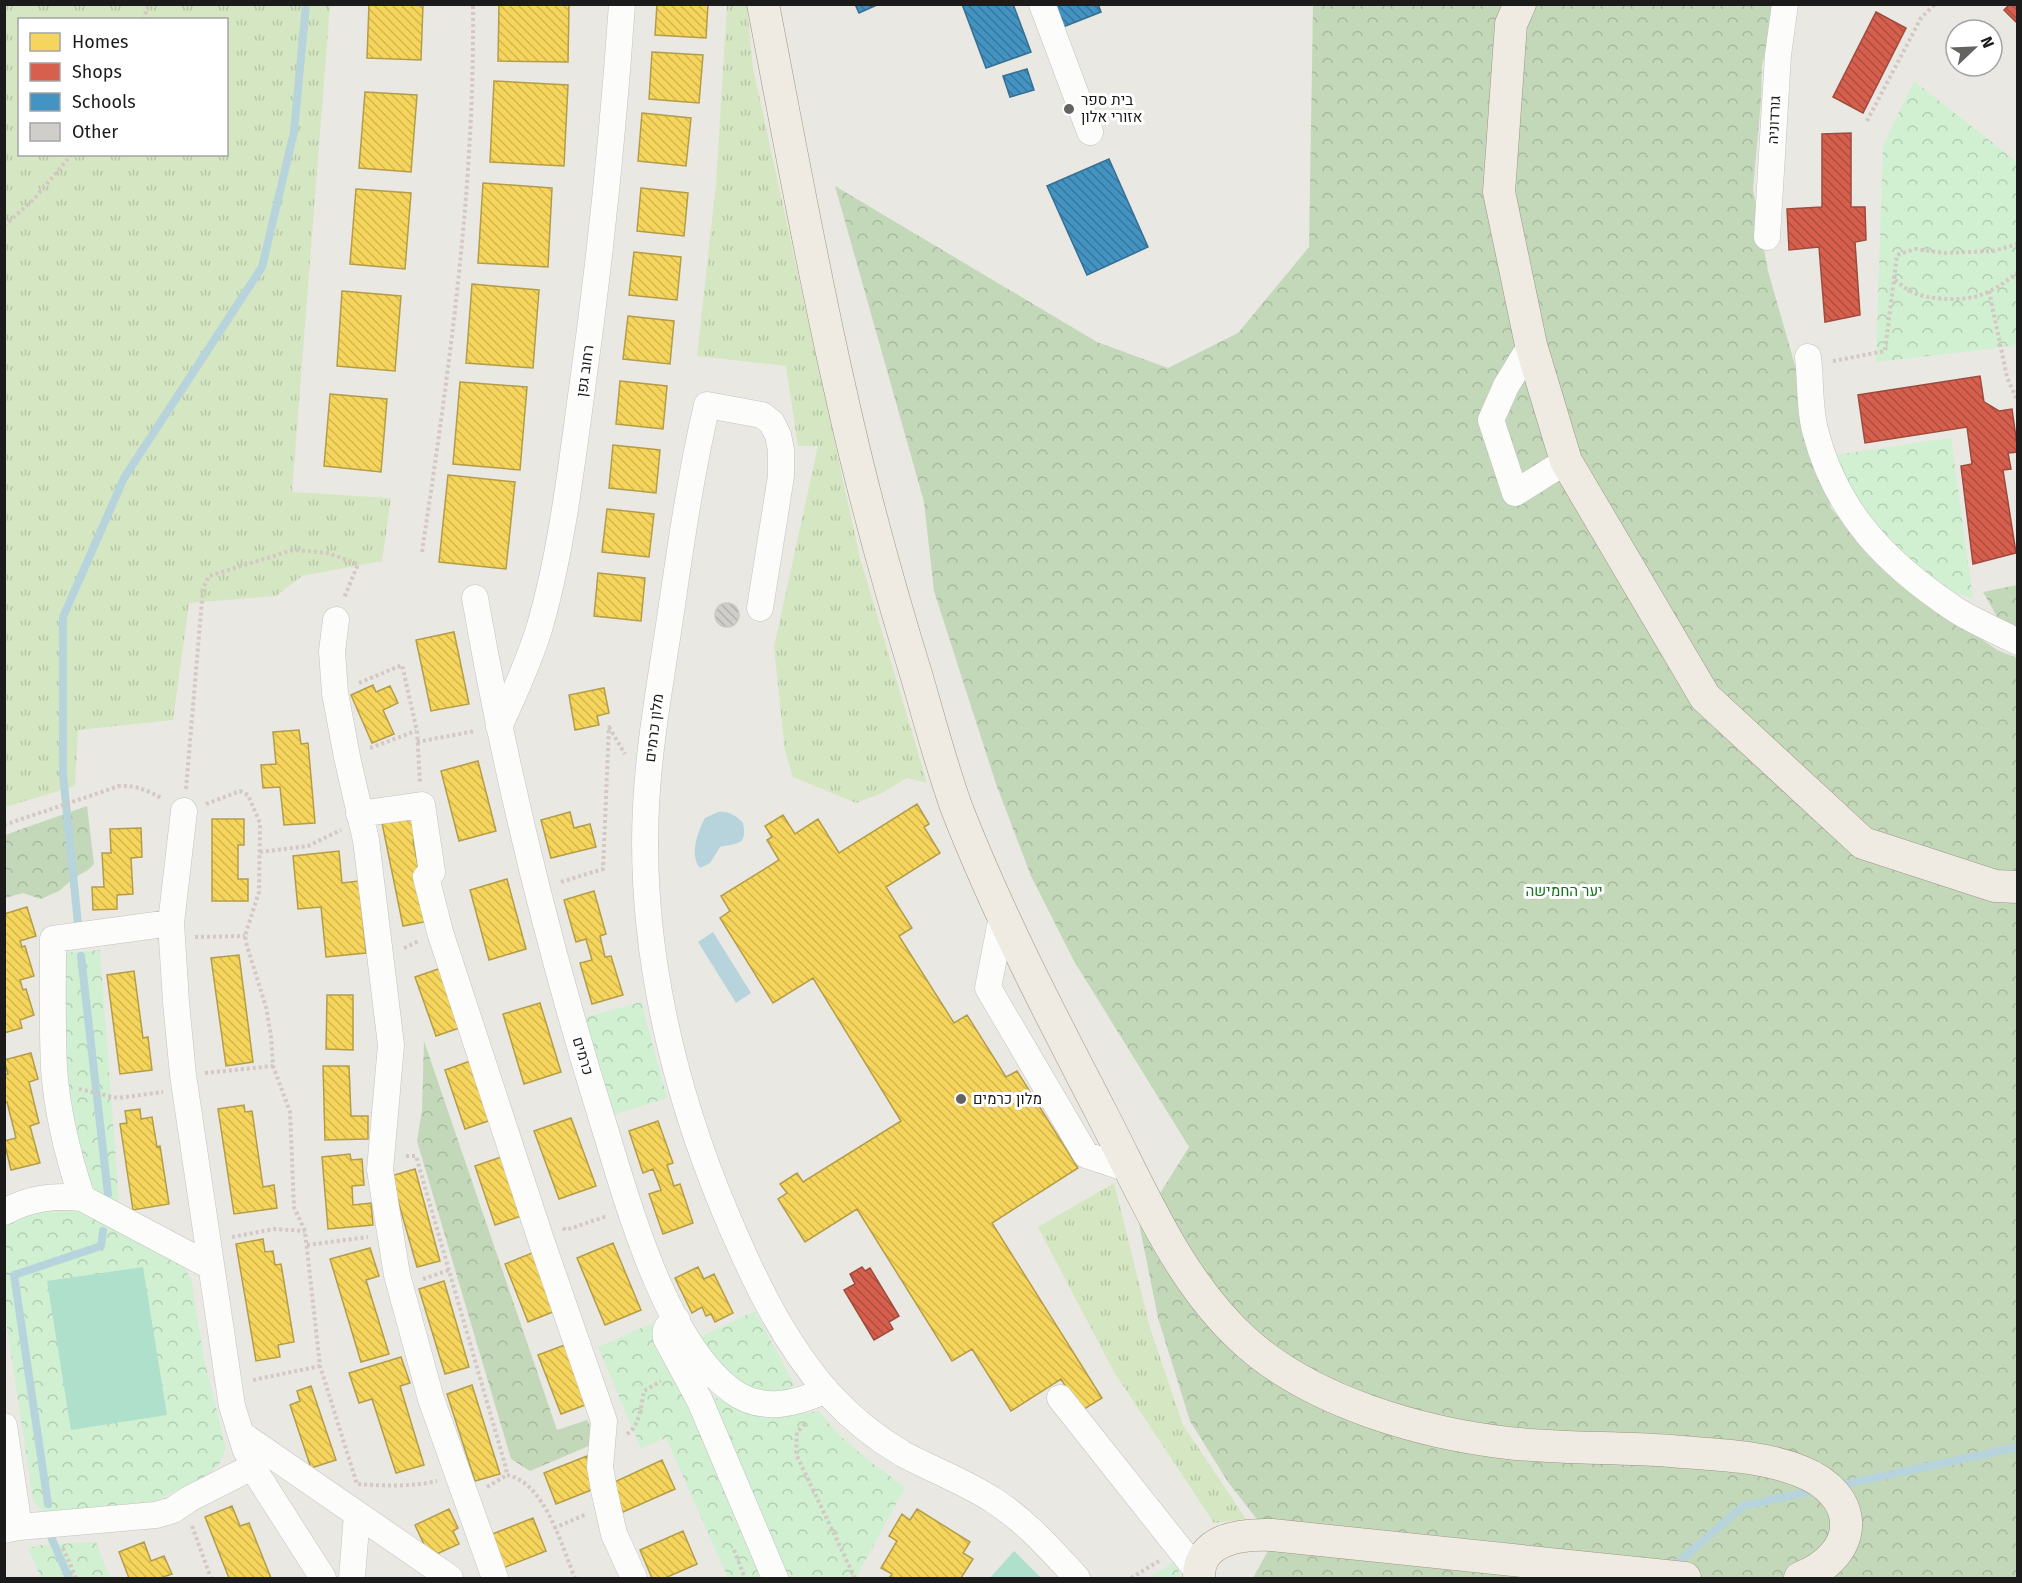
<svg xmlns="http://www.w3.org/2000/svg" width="2022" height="1583" font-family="'Fira Sans',Heebo,sans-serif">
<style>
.grass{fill:url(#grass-tufts);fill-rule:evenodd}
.forest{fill:url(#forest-crowns)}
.park{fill:url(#park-crowns)}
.pitch{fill:#afe0cc}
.water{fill:#b7d4dc}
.homes{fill:url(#homes-back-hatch);stroke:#b49d48;stroke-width:1.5}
.shops{fill:url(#shops-back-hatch);stroke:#9e4b3e;stroke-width:1.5}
.schools{fill:url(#schools-back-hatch);stroke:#376f91;stroke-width:1.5}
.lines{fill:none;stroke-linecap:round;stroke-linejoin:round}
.stream{stroke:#b7d4dc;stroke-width:8}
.building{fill:url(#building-back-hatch);stroke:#ccc9c4;stroke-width:1.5}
.minor-casing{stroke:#c2c2bf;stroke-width:27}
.major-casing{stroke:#9e9681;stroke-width:33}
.path{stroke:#d5c7c4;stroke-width:4;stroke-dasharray:3 3;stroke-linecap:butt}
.minor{stroke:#fcfcfb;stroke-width:26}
.major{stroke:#efebe3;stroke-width:32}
.poi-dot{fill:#636361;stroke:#fff;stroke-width:2}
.labels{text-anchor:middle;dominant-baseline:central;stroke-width:6;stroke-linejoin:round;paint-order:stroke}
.poi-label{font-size:15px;fill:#1b1b1b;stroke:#fff;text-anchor:start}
.street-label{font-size:15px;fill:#1b1b1b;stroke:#fff}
.park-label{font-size:15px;fill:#0e741a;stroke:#fff}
</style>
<defs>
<pattern id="grass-tufts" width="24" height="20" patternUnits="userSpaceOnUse" patternTransform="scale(1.5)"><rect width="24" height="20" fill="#d5e7c2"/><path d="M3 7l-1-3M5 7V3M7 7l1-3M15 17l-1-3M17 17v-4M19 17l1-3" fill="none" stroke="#b6c6a6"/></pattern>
<pattern id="forest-crowns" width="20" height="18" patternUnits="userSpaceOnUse" patternTransform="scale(1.5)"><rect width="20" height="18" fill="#c3d8b9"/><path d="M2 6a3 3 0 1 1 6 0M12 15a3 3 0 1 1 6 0" fill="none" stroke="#a7b99e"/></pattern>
<pattern id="park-crowns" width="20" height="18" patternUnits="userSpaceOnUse" patternTransform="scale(1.5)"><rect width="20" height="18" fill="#d1f0d1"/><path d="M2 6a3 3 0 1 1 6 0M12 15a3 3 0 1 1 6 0" fill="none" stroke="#b3cdb3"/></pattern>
<pattern id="homes-back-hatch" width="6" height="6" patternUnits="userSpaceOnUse" patternTransform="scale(1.5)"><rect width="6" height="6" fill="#f6d55c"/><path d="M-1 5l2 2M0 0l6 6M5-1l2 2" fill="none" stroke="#d2b64f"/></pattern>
<pattern id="shops-back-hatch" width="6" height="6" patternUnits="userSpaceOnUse" patternTransform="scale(1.5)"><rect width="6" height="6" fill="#d6604d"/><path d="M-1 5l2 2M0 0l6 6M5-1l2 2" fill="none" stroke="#ad4e3f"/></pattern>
<pattern id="schools-back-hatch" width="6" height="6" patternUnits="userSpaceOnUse" patternTransform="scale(1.5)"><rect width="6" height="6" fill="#4393c3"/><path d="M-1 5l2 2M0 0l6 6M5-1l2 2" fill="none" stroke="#37779e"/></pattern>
<pattern id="building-back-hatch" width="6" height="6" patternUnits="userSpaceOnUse" patternTransform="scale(1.5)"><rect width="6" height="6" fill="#d0ceca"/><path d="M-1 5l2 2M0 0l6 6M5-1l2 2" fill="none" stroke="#b2b0ad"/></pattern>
</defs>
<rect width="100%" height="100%" fill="#e9e8e3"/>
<!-- grass -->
<path class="grass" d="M 5,4 L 330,5 L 292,492 L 391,498 L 382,561 L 302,576 L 276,596 L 189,603 L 173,720 L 78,730 L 75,786 L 5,807 ZM 20,20 L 226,20 L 226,154 L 20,154 Z
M 727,5 L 747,5 L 753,68 L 860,558 L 927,783 L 907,778 L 882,793 L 856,803 L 793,777 L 785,751 L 774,647 L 818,446 L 798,446 L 786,366 L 697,356 L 716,184 Z
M 1114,1183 L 1150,1328 L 1183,1425 L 1246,1519 L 1214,1523 L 1114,1372 L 1038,1227 Z"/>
<!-- forest -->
<path class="forest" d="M 1313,5 L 1776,5 L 1762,66 L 1761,101 L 1753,189 L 1768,271 L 1798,376 L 1831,508 L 1869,555 L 1898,581 L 1997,650 L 2017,658 L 2017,1578 L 1253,1578 L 1270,1547 L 1263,1527 L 1228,1482 L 1190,1421 L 1158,1318 L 1139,1223 L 1122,1162 L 1154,1203 L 1189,1147 L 1074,961 L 1031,876 L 996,784 L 934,591 L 924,502 L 835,186 L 1097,342 L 1168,368 L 1238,333 L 1309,247 Z
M 2017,585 L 2017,629 L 2000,622 L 1983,592 Z
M 87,806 L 94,864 L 88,870 L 74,878 L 59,891 L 41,899 L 23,893 L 5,898 L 5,835 Z
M 424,1041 L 557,1430 L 587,1420 L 591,1428 L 591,1445 L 530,1471 L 511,1459 L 417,1141 L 422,1110 Z"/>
<!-- park -->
<path class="park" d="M 1914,81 L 2017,162 L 2017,342 L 2014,346 L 1876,362 L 1883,146 Z
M 1951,438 L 1973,599 L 1954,592 L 1896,551 L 1853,500 L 1835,455 Z
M 100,950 L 119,1202 L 89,1193 L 67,1099 L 64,953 Z
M 641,1002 L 667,1098 L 609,1116 L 583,1018 Z
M 39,1206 L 79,1208 L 181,1263 L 191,1279 L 204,1359 L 226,1448 L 219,1464 L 209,1474 L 155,1501 L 55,1514 C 44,1512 38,1509 33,1499 L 5,1314 L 5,1223 Z
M 755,1311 L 794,1384 L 790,1389 L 776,1393 L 749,1388 L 724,1369 L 700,1337 Z
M 660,1320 L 693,1375 L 714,1397 L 752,1413 L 787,1416 L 819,1411 C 841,1442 874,1464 905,1487 L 856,1578 L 728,1578 L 666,1438 L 641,1448 L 598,1347 Z
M 96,1542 L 110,1578 L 41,1578 L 28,1548 L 41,1545 Z
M 1175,1562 L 1181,1578 L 1148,1578 Z"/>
<!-- pitch -->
<path class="pitch" d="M 143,1267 L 167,1415 L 71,1430 L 47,1281 Z
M 1014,1551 L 1041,1578 L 990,1578 Z"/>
<!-- water -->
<path class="water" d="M 718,812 C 729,811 735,815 743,823 C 748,846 736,843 720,847 L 710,863 L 700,868 C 689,855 698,831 705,818 Z
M 713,932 L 751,993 L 736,1003 L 698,942 Z"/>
<!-- homes -->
<path class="homes" d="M 369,4 L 423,4 L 421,60 L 367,58 Z
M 499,4 L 569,4 L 568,62 L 498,61 Z
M 657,4 L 708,4 L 706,38 L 655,35 Z
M 652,52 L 703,55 L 699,103 L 649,99 Z
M 494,81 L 568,85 L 564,166 L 490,162 Z
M 365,92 L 417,95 L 411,172 L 359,168 Z
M 642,113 L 691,118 L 686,166 L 638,161 Z
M 483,183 L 552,188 L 548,267 L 478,263 Z
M 641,188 L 688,193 L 684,236 L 637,231 Z
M 356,189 L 411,193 L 405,269 L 350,264 Z
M 634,252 L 681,257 L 677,300 L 629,295 Z
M 472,284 L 539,290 L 533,368 L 466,363 Z
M 342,291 L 401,296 L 395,371 L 337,366 Z
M 628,316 L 674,321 L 670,364 L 623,359 Z
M 620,381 L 667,386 L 663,429 L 616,424 Z
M 460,382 L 527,387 L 520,470 L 453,464 Z
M 330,394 L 387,399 L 381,472 L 324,466 Z
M 613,445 L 660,450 L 656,493 L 609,488 Z
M 448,475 L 515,482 L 506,569 L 439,562 Z
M 607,509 L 654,514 L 649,557 L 602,552 Z
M 598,573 L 645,578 L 641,621 L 594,616 Z
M 454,632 L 469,704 L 431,711 L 416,640 Z
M 373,685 L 376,692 L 390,686 L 398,703 L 383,710 L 394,734 L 372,743 L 351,695 Z
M 604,688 L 609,713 L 597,716 L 599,725 L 575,730 L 569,695 Z
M 299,730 L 301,744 L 308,743 L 315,823 L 284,825 L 280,787 L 263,788 L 261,765 L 276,764 L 273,732 Z
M 478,761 L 496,831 L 459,841 L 441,771 Z
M 917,804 L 929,824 L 924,827 L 940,853 L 886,887 L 912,928 L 899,936 L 954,1023 L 967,1015 L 1006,1077 L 1017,1071 L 1078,1168 L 992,1223 L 1102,1398 L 1081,1411 L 1061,1379 L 1011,1411 L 972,1349 L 952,1361 L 857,1209 L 805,1242 L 778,1199 L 787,1193 L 780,1184 L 797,1173 L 803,1182 L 901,1121 L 813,978 L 773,1003 L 720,918 L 730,911 L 721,896 L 779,860 L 767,840 L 772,837 L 765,826 L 783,815 L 795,834 L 818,819 L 839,853 Z
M 570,812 L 574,828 L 590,824 L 596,847 L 551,858 L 541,820 Z
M 418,816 L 423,838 L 413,840 L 429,921 L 403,926 L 382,823 Z
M 212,819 L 244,819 L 244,845 L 238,845 L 238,879 L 248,879 L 248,901 L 212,901 Z
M 141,828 L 142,857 L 131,858 L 133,894 L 117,895 L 117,909 L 93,910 L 92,887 L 104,887 L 102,853 L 111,853 L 110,829 Z
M 339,851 L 342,883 L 359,881 L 366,953 L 326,957 L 321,907 L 298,909 L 293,856 Z
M 507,879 L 526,949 L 489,960 L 470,890 Z
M 594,891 L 606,934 L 600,936 L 605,957 L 611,956 L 623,995 L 592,1004 L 580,963 L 592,960 L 586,939 L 576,942 L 564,900 Z
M 27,907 L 36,936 L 20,941 L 22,947 L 25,946 L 34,976 L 20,980 L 23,990 L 26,989 L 34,1015 L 20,1020 L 22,1028 L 4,1033 L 4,914 Z
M 239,955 L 253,1062 L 226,1066 L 211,958 Z
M 447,966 L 468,1025 L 436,1036 L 415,977 Z
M 134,971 L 143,1038 L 148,1037 L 152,1070 L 120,1074 L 107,975 Z
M 327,995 L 353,995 L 353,1050 L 326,1049 Z
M 540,1003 L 561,1072 L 524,1084 L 503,1014 Z
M 31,1053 L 38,1079 L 29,1082 L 39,1123 L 30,1126 L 40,1163 L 11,1170 L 4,1141 L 16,1138 L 7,1102 L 4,1103 L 4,1075 L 8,1074 L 4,1060 Z
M 476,1059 L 497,1118 L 465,1129 L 445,1070 Z
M 323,1066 L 349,1066 L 351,1116 L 368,1116 L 368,1139 L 325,1140 Z
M 244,1105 L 245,1112 L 252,1111 L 263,1187 L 274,1185 L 277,1208 L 234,1214 L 218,1109 Z
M 140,1109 L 141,1119 L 152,1117 L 157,1147 L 160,1146 L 169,1204 L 133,1210 L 120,1124 L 127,1123 L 125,1111 Z
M 571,1118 L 596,1186 L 559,1199 L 534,1131 Z
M 658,1121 L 673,1163 L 667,1165 L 674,1186 L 680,1184 L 693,1223 L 663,1234 L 649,1194 L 661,1190 L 653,1169 L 643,1173 L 629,1131 Z
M 350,1154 L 351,1160 L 362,1159 L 364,1185 L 352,1186 L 353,1205 L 371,1203 L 373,1225 L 328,1229 L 322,1157 Z
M 507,1155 L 527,1214 L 495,1225 L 475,1166 Z
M 415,1169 L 440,1261 L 417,1267 L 391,1176 Z
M 263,1239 L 265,1252 L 273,1251 L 275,1265 L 281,1264 L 294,1342 L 278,1345 L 280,1357 L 256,1361 L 236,1244 Z
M 613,1243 L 641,1310 L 605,1325 L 577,1258 Z
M 370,1248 L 379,1276 L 366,1280 L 389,1354 L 361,1362 L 330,1259 Z
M 537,1251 L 560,1309 L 528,1322 L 505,1264 Z
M 698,1267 L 704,1279 L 714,1274 L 733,1313 L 715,1322 L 711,1314 L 706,1316 L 702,1307 L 692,1313 L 675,1278 Z
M 444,1281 L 469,1367 L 445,1374 L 419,1289 Z
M 570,1343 L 593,1402 L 561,1414 L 538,1355 Z
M 401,1357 L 410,1383 L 400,1386 L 424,1465 L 396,1473 L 372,1399 L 359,1403 L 349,1373 Z
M 472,1385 L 500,1474 L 475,1481 L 447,1394 Z
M 311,1386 L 336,1460 L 311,1468 L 290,1405 L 300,1401 L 297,1391 Z
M 587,1456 L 599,1487 L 556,1504 L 544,1473 Z
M 662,1460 L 675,1489 L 623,1512 L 610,1484 Z
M 232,1506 L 240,1526 L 249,1523 L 271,1578 L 229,1578 L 205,1517 Z
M 449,1509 L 458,1528 L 453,1531 L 459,1544 L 430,1557 L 415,1525 Z
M 917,1509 L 970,1542 L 963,1553 L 973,1559 L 961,1578 L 889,1578 L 892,1574 L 881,1568 L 897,1541 L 889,1536 L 902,1514 L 910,1520 Z
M 533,1518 L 546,1551 L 503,1568 L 490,1535 Z
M 683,1531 L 697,1564 L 665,1578 L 652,1578 L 640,1550 Z
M 144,1542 L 151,1561 L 164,1556 L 172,1574 L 160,1578 L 129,1578 L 119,1552 Z"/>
<!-- shops -->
<path class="shops" d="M 2010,4 L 2018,4 L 2018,24 L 2004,10 Z
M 1876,12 L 1906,28 L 1863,113 L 1833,97 Z
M 1851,133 L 1851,207 L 1865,207 L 1866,240 L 1855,242 L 1860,315 L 1825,322 L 1819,247 L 1789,250 L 1787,209 L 1822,207 L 1822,134 Z
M 1980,376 L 1984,402 L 1999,411 L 2012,409 L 2018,452 L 2008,453 L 2011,469 L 2003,470 L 2016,553 L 1973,564 L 1961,466 L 1972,464 L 1967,427 L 1865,443 L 1858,395 Z
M 862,1267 L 865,1271 L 870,1268 L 899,1316 L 889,1322 L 893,1329 L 874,1340 L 844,1290 L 855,1284 L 850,1274 Z"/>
<!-- schools -->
<path class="schools" d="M 855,4 L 879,4 L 859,13 Z
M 962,4 L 1013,4 L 1031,52 L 986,68 Z
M 1055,4 L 1098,4 L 1101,12 L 1063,27 Z
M 1027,69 L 1034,90 L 1010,97 L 1003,76 Z
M 1109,159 L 1148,247 L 1087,275 L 1047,186 Z"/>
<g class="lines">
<!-- stream -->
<path class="stream" d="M 78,924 L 63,774 L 63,617 L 124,478 L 262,267 L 294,132 L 306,4
M 81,956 L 108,1194
M 1837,1486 L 2018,1447
M 48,1504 L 14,1275 L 101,1246 L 103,1231
M 51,1537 L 69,1578
M 1673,1567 L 1743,1506 L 1817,1490"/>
</g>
<!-- building -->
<path class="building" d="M715 615a12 12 0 1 1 24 0a12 12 0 1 1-24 0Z"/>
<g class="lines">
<defs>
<path id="minor" d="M 1042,4 L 1090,132
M 1767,237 L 1778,55 L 1785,4
M 1531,345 L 1506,386 L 1491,420 L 1515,493 L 1566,461
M 1808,357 C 1811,381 1809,407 1815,430 C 1836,513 1887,564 1956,610 C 1975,622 1997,631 2018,642
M 475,598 C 506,777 550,953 604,1126 C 628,1203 665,1342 732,1391 C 762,1413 796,1404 826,1390
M 760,608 L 781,476 L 781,450 L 778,435 L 772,423 L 762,415 L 707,405 C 690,477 680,551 669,625 C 660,685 649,745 646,806 C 639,944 672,1086 726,1214 C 753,1278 783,1342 830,1395 C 851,1418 876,1438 903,1454 C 933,1470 965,1482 993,1500 C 1026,1521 1051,1550 1077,1578
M 336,620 L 332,651 L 335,693 L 347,757 L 366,840 L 391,1045 L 380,1170 L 397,1275 L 431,1399 L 495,1578
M 499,727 C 514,694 529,661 540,626 C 562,549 571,468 582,389 C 600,261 613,133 622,4
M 184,811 L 171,923 L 176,1002 L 183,1075 L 232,1406 L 245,1448 L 258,1476 L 323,1578
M 359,814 L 422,805 L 432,872 L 426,877 L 440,932 L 541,1240 L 604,1421 L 600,1467 L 604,1490 L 614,1534 L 634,1578
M 1002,916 L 988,988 L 1086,1155 L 1131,1170
M 82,1198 C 68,1156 57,1112 54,1068 C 52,1025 53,982 53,939 L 171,923
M 4,1212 C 30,1198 54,1195 82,1198 L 210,1266
M 677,1320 C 668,1325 664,1328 666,1338 L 700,1401 L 775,1578
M 1060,1398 L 1198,1572
M 4,1426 L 19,1527
M 241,1434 L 450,1578
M 4,1530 L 19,1527 L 156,1515 L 173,1510 L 189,1499 L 254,1466
M 352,1578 L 357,1514"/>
<path id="major" d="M 763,4 C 788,133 811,262 840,389 C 861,485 887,580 916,674 C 929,718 941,765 957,809 C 998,914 1050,1014 1102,1114 C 1143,1193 1179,1283 1247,1343 C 1313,1402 1421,1433 1508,1443 C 1562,1449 1617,1447 1671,1451 C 1713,1455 1760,1455 1800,1471 C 1862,1495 1861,1554 1800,1578
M 1520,4 L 1511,24 L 1499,192 L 1531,345 L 1566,461 L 1705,697 L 1863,843 L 1995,886 L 2018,887
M 1199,1578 C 1198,1538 1242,1534 1272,1535 L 1685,1578"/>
</defs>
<!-- minor casing -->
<use href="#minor" class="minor-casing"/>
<!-- major casing -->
<use href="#major" class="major-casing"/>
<!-- path -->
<path class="path" d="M 143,20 L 149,4
M 1867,121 L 1921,18 L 1935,4
M 4,226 L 34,199 L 72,154
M 1895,280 C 1900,283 1904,288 1910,291 C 1926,300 1960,301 1978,296 C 1993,291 2006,282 2018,272
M 1989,291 L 2007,377 L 2018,402
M 1833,361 L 1885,351 L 1897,255 L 1915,249 L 1945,253 L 1993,251 L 2018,244
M 422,552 C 449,371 475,188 473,4
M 359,683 L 402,665 L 417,731 L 420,783
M 417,742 L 475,731
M 370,748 L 416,731
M 186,789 L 203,588 L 209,576 L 293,550 L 328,553 L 358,564 L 344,598
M 206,804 L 240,791 L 248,795 L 260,823 L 259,892 L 245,936 L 247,946 L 266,1007 L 271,1036 L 273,1066 L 290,1112 L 294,1207 L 305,1231 L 320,1366 L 357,1484
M 4,825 L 119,786 C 137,785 148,791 163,799
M 260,852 L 308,846 L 341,830
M 561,882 L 603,869 L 609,727 L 625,754
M 195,937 L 245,936
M 404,948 L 419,941
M 205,1073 L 273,1066
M 79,1089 L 118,1098 L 163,1092
M 406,1156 L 416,1156 L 506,1468 L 507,1475
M 563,1228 L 566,1230 L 607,1216
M 232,1237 L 274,1229 L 305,1231
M 307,1245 L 368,1237
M 423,1279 L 449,1270
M 253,1380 L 320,1366
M 805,1424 L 797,1432 L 796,1454 L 855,1578
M 627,1434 C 640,1426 641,1405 644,1391 L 661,1381
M 507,1475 C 545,1482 562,1547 575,1578
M 358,1484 C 385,1486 410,1487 437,1481
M 487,1487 L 507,1475
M 192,1526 L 211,1578
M 554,1528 L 587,1514
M 63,1548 L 76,1578
M 734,1550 L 745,1578
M 1131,1578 L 1159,1561"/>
<!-- minor -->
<use href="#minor" class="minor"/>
<!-- major -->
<use href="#major" class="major"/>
</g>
<!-- markers -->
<g class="poi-dot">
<circle cx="1069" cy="109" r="6"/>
<circle cx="961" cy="1099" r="6"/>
</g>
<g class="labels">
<!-- poi labels -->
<g class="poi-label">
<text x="1081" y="100">בית ספר<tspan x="1081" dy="17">אזורי אלון</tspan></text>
<text x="973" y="1099">מלון כרמים</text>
</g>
<!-- street labels -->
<g class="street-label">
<text transform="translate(1774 120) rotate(-87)">גורדוניה</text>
<text transform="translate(585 371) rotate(-82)">רחוב גפן</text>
<text transform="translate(654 728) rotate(-83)">מלון כרמים</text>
<text transform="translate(583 1056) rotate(73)">כרמים</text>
</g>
<!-- park labels -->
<g class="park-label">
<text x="1564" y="891">יער החמישה</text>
</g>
</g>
<!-- border -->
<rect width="2022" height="1583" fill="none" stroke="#1b1b1b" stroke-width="12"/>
<!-- legend -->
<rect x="18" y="18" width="210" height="138" fill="#ffffff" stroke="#a4a4a4" stroke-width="1.5"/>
<rect x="30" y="33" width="30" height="18" fill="#f6d55c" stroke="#a4a4a4" stroke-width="1.5"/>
<text x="72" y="48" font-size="18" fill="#1b1b1b">Homes</text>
<rect x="30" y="63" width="30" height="18" fill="#d6604d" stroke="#a4a4a4" stroke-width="1.5"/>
<text x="72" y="78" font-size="18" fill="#1b1b1b">Shops</text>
<rect x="30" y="93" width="30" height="18" fill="#4393c3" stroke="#a4a4a4" stroke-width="1.5"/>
<text x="72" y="108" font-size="18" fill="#1b1b1b">Schools</text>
<rect x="30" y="123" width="30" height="18" fill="#d0ceca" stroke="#a4a4a4" stroke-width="1.5"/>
<text x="72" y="138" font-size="18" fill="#1b1b1b">Other</text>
<!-- north arrow -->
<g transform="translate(1974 48) rotate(67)"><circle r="28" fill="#ffffff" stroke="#a4a4a4" stroke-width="1.5"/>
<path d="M0-4.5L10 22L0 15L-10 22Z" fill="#636361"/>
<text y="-9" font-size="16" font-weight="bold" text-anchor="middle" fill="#1b1b1b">N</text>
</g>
</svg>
